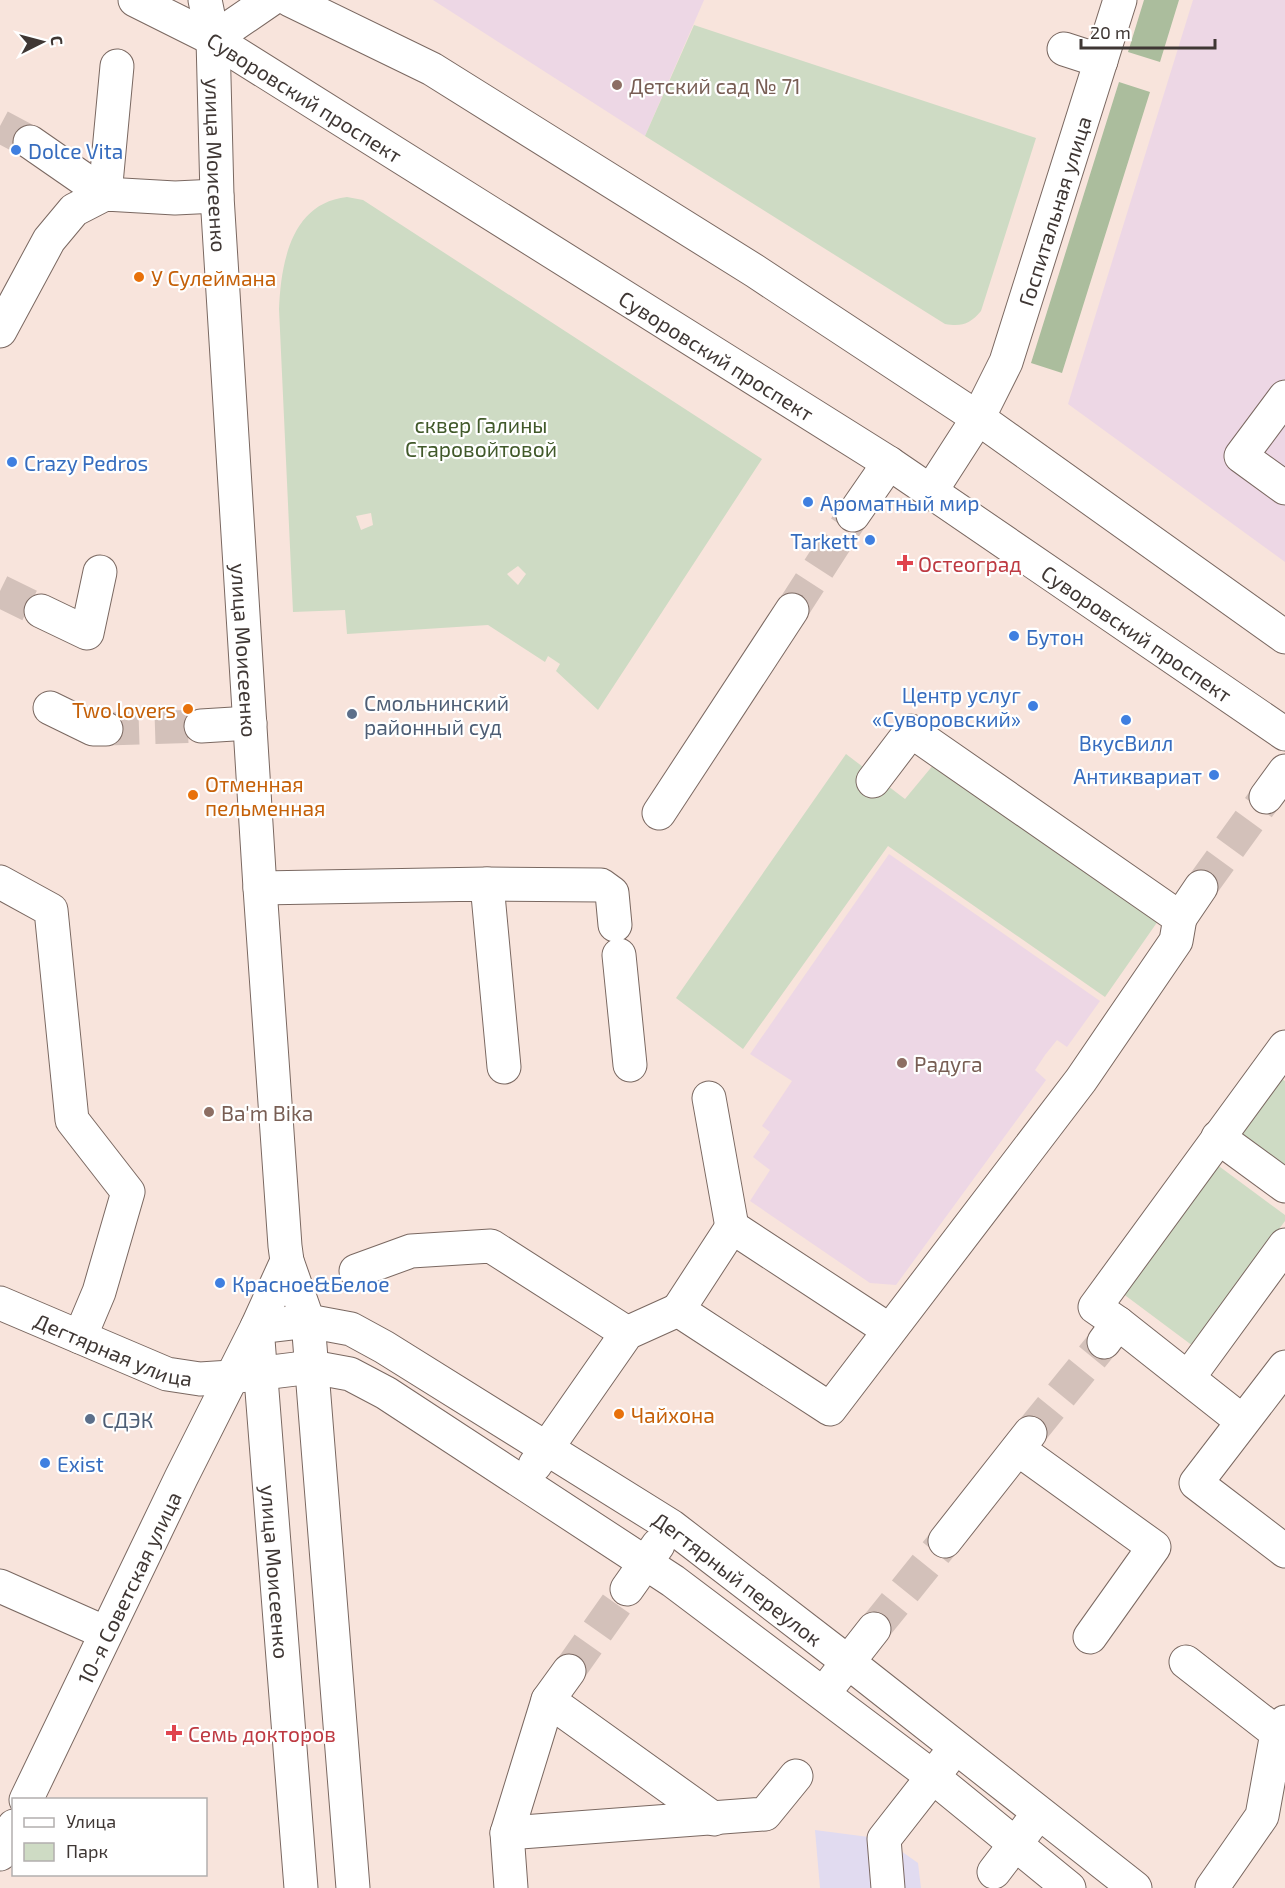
<svg xmlns="http://www.w3.org/2000/svg" width="1285" height="1888" font-family="'Exo 2',sans-serif">
<style>
.commercial{fill:#e1dbf0}
.education{fill:#edd7e5}
.green{fill:#cedbc4;fill-rule:evenodd}
.forest{fill:#abbd9d}
.lines{fill:none;stroke-linecap:round;stroke-linejoin:round}
.minor-tunnel{stroke:#d3c1ba;stroke-width:33;stroke-dasharray:33 16;stroke-linecap:butt}
.minor-casing{stroke:#7a6861;stroke-width:35}
.major-casing{stroke:#7a6861;stroke-width:35}
.minor{stroke:#fff;stroke-width:33}
.major{stroke:#fff;stroke-width:33}
.education-dot{fill:#8d6e63;stroke:#fff;stroke-width:2}
.shop-dot{fill:#3f7fe0;stroke:#fff;stroke-width:2}
.food-dot{fill:#e8710a;stroke:#fff;stroke-width:2}
.health-dot{fill:#e0444e;stroke:#fff;stroke-width:2}
.service-dot{fill:#5c6f8a;stroke:#fff;stroke-width:2}
.labels{text-anchor:middle;dominant-baseline:central;stroke-width:4.5;stroke-linejoin:round;paint-order:stroke}
.education-label{font-size:21px;fill:#785e54;stroke:#fff;text-anchor:start}
.street-label{font-size:21px;fill:#3f3734;stroke:#fff}
.shop-label{font-size:21px;fill:#366cbe;stroke:#fff;text-anchor:start}
.food-label{font-size:21px;fill:#c56008;stroke:#fff;text-anchor:start}
.park-label{font-size:21px;fill:#41592a;stroke:#fff}
.health-label{font-size:21px;fill:#be3a42;stroke:#fff;text-anchor:start}
.service-label{font-size:21px;fill:#4e5e75;stroke:#fff;text-anchor:start}
</style>
<rect width="100%" height="100%" fill="#f8e4dc"/>
<!-- commercial -->
<path class="commercial" d="M 815,1830 L 884,1839 L 918,1863 L 921,1888 L 820,1888 Z"/>
<!-- education -->
<path class="education" d="M 433,0 L 704,0 L 645,136 Z
M 1193,0 L 1285,0 L 1285,562 L 1068,404 Z
M 889,854 L 1100,1001 L 1067,1047 L 1057,1040 L 1045,1055 L 1035,1070 L 1046,1080 L 896,1285 L 870,1283 L 750,1201 L 770,1170 L 753,1157 L 770,1132 L 762,1126 L 792,1081 L 750,1054 Z"/>
<!-- green -->
<path class="green" d="M 694,25 L 1036,138 L 981,311 C 970,324 962,327 945,324 L 645,136 Z
M 347,197 L 363,200 L 762,459 L 598,710 L 556,671 L 560,664 L 548,656 L 545,662 L 488,625 L 347,634 L 345,610 L 293,612 L 279,309 C 281,263 291,203 347,197 ZM 371,513 L 373,525 L 361,530 L 356,516 ZM 518,566 L 526,574 L 518,585 L 507,574 Z
M 846,754 L 905,799 L 934,764 L 1158,921 L 1105,997 L 888,846 L 743,1049 L 676,998 Z
M 1277,1076 L 1285,1081 L 1285,1170 L 1234,1136 Z
M 1216,1164 L 1285,1215 L 1285,1221 L 1193,1346 L 1122,1293 Z"/>
<!-- forest -->
<path class="forest" d="M 1144,0 L 1179,0 L 1160,62 L 1128,52 Z
M 1119,82 L 1150,92 L 1062,373 L 1031,363 Z"/>
<g class="lines">
<!-- minor-tunnel -->
<path class="minor-tunnel" d="M 0,126 L 30,142
M 0,591 L 41,611
M 792,610 L 853,515
M 106,729 L 201,726
M 1201,887 L 1266,797
M 1030,1433 L 1104,1342
M 874,1629 L 945,1541
M 569,1671 L 627,1589"/>
<defs>
<g id="minor">
<path id="s1" d="M 205,0 L 213,39 L 217,196 L 260,888 L 285,1246 L 287,1261 L 308,1321 L 353,1888"/>
<path d="M 213,39 L 270,0"/>
<path d="M 1064,49 L 1101,61"/>
<path d="M 30,142 L 105,194"/>
<path d="M 105,194 L 117,66"/>
<path d="M 0,331 L 49,240 L 74,210 L 105,194 L 175,198 L 217,196"/>
<path d="M 1285,397 L 1241,456 L 1285,488"/>
<path id="s2" d="M 931,491 L 978,418 L 1006,362 L 1120,0"/>
<path d="M 853,515 L 889,463"/>
<path d="M 41,611 L 87,633 L 100,572"/>
<path d="M 50,708 L 93,729 L 106,729"/>
<path d="M 201,726 L 250,723"/>
<path d="M 873,781 L 911,731 L 1180,918 L 1176,941 L 1081,1080 L 830,1409 L 678,1310 L 732,1227 L 889,1330"/>
<path d="M 1266,797 L 1285,771"/>
<path d="M 659,813 L 792,610"/>
<path d="M 0,882 L 51,910 L 72,1120 L 128,1192 L 99,1292 L 80,1337"/>
<path d="M 487,884 L 601,885 L 612,893 L 615,925"/>
<path d="M 260,888 L 487,884 L 504,1067"/>
<path d="M 1180,918 L 1201,887"/>
<path d="M 619,955 L 630,1065"/>
<path d="M 709,1098 L 732,1227"/>
<path d="M 1218,1137 L 1285,1186"/>
<path id="s3" d="M 287,1261 L 257,1327 L 301,1888"/>
<path d="M 356,1271 L 411,1251 L 491,1246 L 627,1333"/>
<path id="s4" d="M 0,1303 L 167,1374 L 200,1379 L 231,1377 L 312,1367 L 350,1374 L 386,1393 L 673,1581 L 933,1777 L 1069,1888"/>
<path d="M 1118,1323 L 1242,1421"/>
<path d="M 1104,1342 L 1118,1323 L 1095,1307 L 1285,1047"/>
<path d="M 1285,1367 L 1196,1483 L 1285,1551"/>
<path d="M 1188,1378 L 1285,1245"/>
<path d="M 1018,1449 L 1154,1547 L 1090,1637"/>
<path d="M 535,1465 L 627,1333 L 678,1310"/>
<path d="M 945,1541 L 1030,1433"/>
<path d="M 0,1586 L 106,1633"/>
<path d="M 627,1589 L 658,1545"/>
<path d="M 1186,1662 L 1277,1733"/>
<path d="M 834,1680 L 874,1629"/>
<path d="M 548,1700 L 714,1819"/>
<path id="s5" d="M 26,1800 L 181,1478 L 257,1327 L 308,1321 L 351,1329 L 384,1347 L 671,1526 L 848,1662 L 1135,1888"/>
<path d="M 507,1833 L 765,1814 L 796,1776"/>
<path d="M 0,1854 L 14,1826"/>
<path d="M 994,1872 L 1029,1826"/>
<path d="M 511,1888 L 507,1833 L 548,1700 L 569,1671"/>
<path d="M 888,1888 L 884,1839 L 945,1761"/>
<path d="M 1212,1888 L 1262,1816 L 1277,1733 L 1285,1722"/>
</g>
<g id="major">
<path id="s6" d="M 135,0 L 213,39 L 889,463 L 1285,734"/>
<path d="M 290,0 L 432,69 L 755,271 L 978,418 L 1285,637"/>
</g>
</defs>
<!-- minor casing -->
<use href="#minor" class="minor-casing"/>
<!-- major casing -->
<use href="#major" class="major-casing"/>
<!-- minor -->
<use href="#minor" class="minor"/>
<!-- major -->
<use href="#major" class="major"/>
</g>
<!-- markers -->
<g class="education-dot">
<circle cx="617" cy="85" r="6"/>
<circle cx="902" cy="1063" r="6"/>
<circle cx="209" cy="1112" r="6"/>
</g>
<g class="shop-dot">
<circle cx="16" cy="150" r="6"/>
<circle cx="12" cy="462" r="6"/>
<circle cx="808" cy="502" r="6"/>
<circle cx="870" cy="540" r="6"/>
<circle cx="1014" cy="636" r="6"/>
<circle cx="1033" cy="706" r="6"/>
<circle cx="1126" cy="720" r="6"/>
<circle cx="1214" cy="775" r="6"/>
<circle cx="220" cy="1283" r="6"/>
<circle cx="45" cy="1463" r="6"/>
</g>
<g class="food-dot">
<circle cx="139" cy="277" r="6"/>
<circle cx="188" cy="709" r="6"/>
<circle cx="193" cy="795" r="6"/>
<circle cx="619" cy="1414" r="6"/>
</g>
<g class="health-dot">
<path d="M902 554h6v6h6v6h-6v6h-6v-6h-6v-6h6z"/>
<path d="M171 1724h6v6h6v6h-6v6h-6v-6h-6v-6h6z"/>
</g>
<g class="service-dot">
<circle cx="352" cy="714" r="6"/>
<circle cx="90" cy="1419" r="6"/>
</g>
<g class="labels">
<!-- education labels -->
<g class="education-label">
<text x="629" y="85">Детский сад № 71</text>
<text x="914" y="1063">Радуга</text>
<text x="221" y="1112">Ba'm Bika</text>
</g>
<!-- street labels -->
<g class="street-label">
<text stroke="none"><textPath href="#s6" startOffset="196">Суворовский проспект</textPath></text>
<text stroke="none"><textPath href="#s1" startOffset="166">улица Моисеенко</textPath></text>
<text stroke="none"><textPath href="#s2" startOffset="308">Госпитальная улица</textPath></text>
<text stroke="none"><textPath href="#s6" startOffset="682">Суворовский проспект</textPath></text>
<text stroke="none"><textPath href="#s6" startOffset="1186">Суворовский проспект</textPath></text>
<text stroke="none"><textPath href="#s1" startOffset="652">улица Моисеенко</textPath></text>
<text stroke="none"><textPath href="#s4" startOffset="123">Дегтярная улица</textPath></text>
<text stroke="none"><textPath href="#s3" startOffset="318">улица Моисеенко</textPath></text>
<text stroke="none"><textPath href="#s5" startOffset="1082">Дегтярный переулок</textPath></text>
<text stroke="none"><textPath href="#s5" startOffset="236">10-я Советская улица</textPath></text>
</g>
<!-- shop labels -->
<g class="shop-label">
<text x="28" y="150">Dolce Vita</text>
<text x="24" y="462">Crazy Pedros</text>
<text x="820" y="502">Ароматный мир</text>
<text x="858" y="540" text-anchor="end">Tarkett</text>
<text x="1026" y="636">Бутон</text>
<text x="1021" y="694" text-anchor="end">Центр услуг<tspan x="1021" dy="24">«Суворовский»</tspan></text>
<text x="1126" y="742" text-anchor="middle">ВкусВилл</text>
<text x="1202" y="775" text-anchor="end">Антиквариат</text>
<text x="232" y="1283">Красное&amp;Белое</text>
<text x="57" y="1463">Exist</text>
</g>
<!-- food labels -->
<g class="food-label">
<text x="151" y="277">У Сулеймана</text>
<text x="176" y="709" text-anchor="end">Two lovers</text>
<text x="205" y="783">Отменная<tspan x="205" dy="24">пельменная</tspan></text>
<text x="631" y="1414">Чайхона</text>
</g>
<!-- park labels -->
<g class="park-label">
<text x="481" y="424">сквер Галины<tspan x="481" dy="24">Старовойтовой</tspan></text>
</g>
<!-- health labels -->
<g class="health-label">
<text x="918" y="563">Остеоград</text>
<text x="188" y="1733">Семь докторов</text>
</g>
<!-- service labels -->
<g class="service-label">
<text x="364" y="702">Смольнинский<tspan x="364" dy="24">районный суд</tspan></text>
<text x="102" y="1419">СДЭК</text>
</g>
</g>
<!-- legend -->
<rect x="12" y="1798" width="195" height="78" fill="#ffffff" stroke="#b2afae" stroke-width="1.5"/>
<rect x="24" y="1818" width="30" height="9" fill="#ffffff" stroke="#b2afae" stroke-width="1.5"/>
<text x="66" y="1828" font-size="18" fill="#3f3734">Улица</text>
<rect x="24" y="1843" width="30" height="18" fill="#cedbc4" stroke="#b2afae" stroke-width="1.5"/>
<text x="66" y="1858" font-size="18" fill="#3f3734">Парк</text>
<!-- north arrow -->
<g transform="translate(42 42) rotate(84)" stroke="#ffffff" stroke-width="4.5" paint-order="stroke">
<path d="M0-4.5L10 22L0 15L-10 22Z" fill="#3f3734"/>
<text y="-9" font-size="16" font-weight="bold" text-anchor="middle" fill="#3f3734">С</text>
</g>
<!-- scale -->
<path d="M1081 39v9h134v-9" fill="none" stroke="#3f3734" stroke-width="3"/>
<text x="1090" y="39" font-size="18" fill="#3f3734" stroke="#ffffff" stroke-width="4.5" paint-order="stroke">20 m</text>
</svg>
